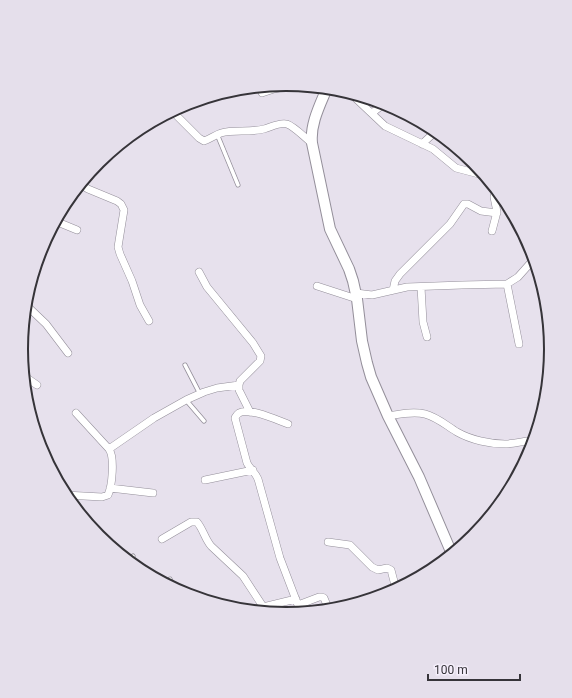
<svg xmlns="http://www.w3.org/2000/svg" width="572" height="698" font-family="Roboto,sans-serif">
<style>
.lines{fill:none;stroke-linecap:round;stroke-linejoin:round}
.lane-casing{stroke:#948f9a;stroke-width:5}
.street-casing{stroke:#948f9a;stroke-width:8}
.secondary-casing{stroke:#948f9a;stroke-width:12}
.lane{stroke:#fff;stroke-width:3.5}
.street{stroke:#fff;stroke-width:7}
.secondary{stroke:#fff;stroke-width:10}
.rim{fill:none;stroke:#363439;stroke-width:2}
</style>
<rect width="100%" height="100%" fill="#e7e1ed"/>
<g class="lines">
<defs>
<path id="lane" d="M 217,134 L 238,185
M 185,365 L 200,394
M 186,400 L 204,421
M 128,560 L 133,556
M 170,579 L 175,589"/>
<path id="street" d="M 262,93 L 274,89 L 295,85
M 350,93 L 385,126 L 433,149 L 456,168 L 475,173 L 486,176
M 172,111 L 199,138 L 204,141 C 210,139 215,135 221,133 C 234,129 249,133 264,129 C 271,127 280,122 287,124 C 295,127 305,138 312,143
M 372,113 L 385,103
M 422,144 L 436,131
M 80,184 L 88,189 L 117,201 L 121,204 L 124,210 L 118,247 L 120,254 L 132,281 L 140,305 L 149,321
M 55,221 L 77,230
M 492,231 L 497,212 L 494,197 L 496,189
M 199,272 L 207,287 L 253,343 L 261,356 L 260,361 L 240,381 L 239,385 L 239,390 L 250,412
M 507,284 L 519,344
M 317,286 L 357,299
M 421,287 L 423,322 L 427,337
M 393,290 L 395,281 L 400,274 L 450,224 L 464,204 L 468,204 L 481,211 L 497,213
M 356,293 L 372,295 L 407,287 L 462,285 L 507,284 L 518,277 L 534,259
M 25,304 L 46,324 L 68,353
M 24,376 L 37,385
M 76,413 L 109,449
M 388,416 C 400,414 413,411 425,414 C 437,417 447,426 457,432 C 471,440 490,444 505,444 C 512,444 520,442 527,441 L 529,442 L 532,446
M 288,424 C 277,420 249,407 239,413 C 236,415 236,416 235,418 L 247,463 C 250,469 255,472 258,479 L 280,558 L 301,613
M 205,480 L 253,470
M 110,488 L 153,493
M 65,495 L 102,497 L 108,495 C 112,486 115,458 109,449 L 154,418 L 186,400 L 204,392 L 217,388 L 239,385
M 162,539 L 191,522 L 197,522 C 203,529 205,539 211,546 L 243,576 L 264,608
M 328,542 L 350,545 L 372,567 L 378,570 L 387,568 L 391,570 L 396,589
M 298,605 L 319,597 L 322,597 L 324,598 L 329,610
M 250,610 L 296,599"/>
<path id="secondary" d="M 327,88 C 320,105 310,124 312,143 L 330,229 L 349,269 L 353,281 L 357,299 L 362,341 L 367,363 L 371,377 L 388,416 L 419,477 L 452,554"/>
</defs>
<!-- lane casing -->
<use href="#lane" class="lane-casing"/>
<!-- street casing -->
<use href="#street" class="street-casing"/>
<!-- secondary casing -->
<use href="#secondary" class="secondary-casing"/>
<!-- lane -->
<use href="#lane" class="lane"/>
<!-- street -->
<use href="#street" class="street"/>
<!-- secondary -->
<use href="#secondary" class="secondary"/>
</g>
<!-- crop -->
<path d="M0 0H572V698H0ZM28 349a258 258 0 1 1 516 0a258 258 0 1 1-516 0Z" fill="#e5dfeb" fill-rule="evenodd"/>
<path class="rim" d="M28 349a258 258 0 1 1 516 0a258 258 0 1 1-516 0Z"/>
<!-- scale -->
<path d="M428 674v6h92v-6" fill="none" stroke="#363439" stroke-width="2"/>
<text x="434" y="674" font-size="12" fill="#363439" stroke="#f4eefa" stroke-width="3" paint-order="stroke">100 m</text>
</svg>
